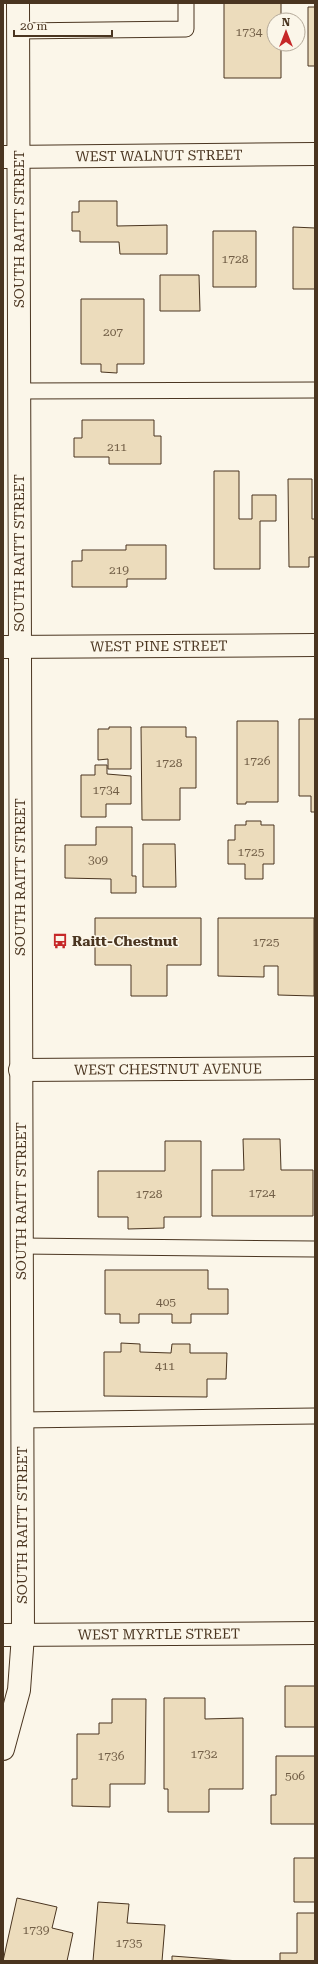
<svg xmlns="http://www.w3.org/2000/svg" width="318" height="1964" font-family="'Roboto Serif',serif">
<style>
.building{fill:#ecdcbc;stroke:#4a3520}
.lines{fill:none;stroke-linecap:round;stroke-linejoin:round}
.service-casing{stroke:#4a3520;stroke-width:17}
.minor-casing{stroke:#4a3520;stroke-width:24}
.tertiary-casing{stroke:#4a3520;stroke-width:24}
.service{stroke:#fbf6e9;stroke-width:15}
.minor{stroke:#fbf6e9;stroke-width:22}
.tertiary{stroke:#fbf6e9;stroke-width:22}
.labels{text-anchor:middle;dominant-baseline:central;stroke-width:3;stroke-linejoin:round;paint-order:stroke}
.number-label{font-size:12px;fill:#725f47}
.street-label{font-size:14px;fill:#4a3520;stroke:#fbf6e9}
.poi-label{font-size:14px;font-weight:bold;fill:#4a3520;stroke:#fbf6e9;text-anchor:start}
</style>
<rect width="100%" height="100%" fill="#fbf6e9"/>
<!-- building -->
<path class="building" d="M 224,3 L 281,3 L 281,20 L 274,20 L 274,44 L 281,44 L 281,78 L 224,78 Z
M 308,7 L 315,7 L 315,66 L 308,66 Z
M 79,201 L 117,201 L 117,226 L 167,225 L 167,254 L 120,254 L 119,242 L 80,242 L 80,231 L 72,231 L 72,212 L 79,212 Z
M 293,227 L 315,228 L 315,289 L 293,289 Z
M 213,231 L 256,231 L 256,287 L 213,287 Z
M 160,275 L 199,275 L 200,311 L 160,311 Z
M 81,299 L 144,299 L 144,364 L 117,364 L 117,373 L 101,372 L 101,364 L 81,364 Z
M 82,420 L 154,420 L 154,436 L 161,436 L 161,464 L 109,464 L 109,457 L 74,457 L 74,438 L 82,438 Z
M 214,471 L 239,471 L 239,519 L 252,519 L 252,495 L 276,495 L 276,521 L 260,521 L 260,569 L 214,569 Z
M 288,479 L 312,479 L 312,519 L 315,519 L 315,557 L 309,557 L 309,567 L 289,567 Z
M 126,545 L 166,545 L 166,579 L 127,579 L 127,587 L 72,587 L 72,561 L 82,561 L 82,550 L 126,550 Z
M 299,719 L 315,719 L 315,812 L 311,812 L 311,796 L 299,796 Z
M 237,721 L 278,721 L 278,802 L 246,802 L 246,804 L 237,804 Z
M 109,727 L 131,727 L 131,769 L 108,769 L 108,759 L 98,760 L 98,729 L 109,729 Z
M 141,727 L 186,727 L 186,737 L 196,737 L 196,788 L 180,788 L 180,820 L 142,820 Z
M 95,765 L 107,765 L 107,774 L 131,776 L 131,804 L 106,804 L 106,817 L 81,817 L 81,775 L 95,775 Z
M 246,821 L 261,821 L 261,825 L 274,825 L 274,864 L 263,864 L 263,879 L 245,879 L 245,864 L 228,864 L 228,840 L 235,840 L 235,825 L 246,825 Z
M 96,827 L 132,827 L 132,876 L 136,876 L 136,893 L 111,893 L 111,879 L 65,878 L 65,845 L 96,845 Z
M 143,844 L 175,844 L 176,887 L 143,887 Z
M 95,918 L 201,918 L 201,965 L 167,965 L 167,996 L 131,996 L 131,965 L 95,965 Z
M 218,918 L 314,918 L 314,996 L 278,995 L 278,966 L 264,966 L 264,977 L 218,976 Z
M 243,1139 L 280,1139 L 281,1170 L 313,1170 L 313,1216 L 212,1216 L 212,1170 L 244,1170 Z
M 165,1141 L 201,1141 L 201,1217 L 164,1217 L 164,1228 L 128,1229 L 128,1217 L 98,1217 L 98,1171 L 165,1171 Z
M 105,1270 L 208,1270 L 208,1289 L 228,1289 L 228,1314 L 191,1314 L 191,1323 L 172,1323 L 172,1314 L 139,1314 L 139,1323 L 120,1323 L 120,1314 L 105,1314 Z
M 121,1343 L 140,1344 L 140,1352 L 171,1353 L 172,1344 L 190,1344 L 190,1353 L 227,1353 L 226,1379 L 207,1379 L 207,1397 L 104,1396 L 104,1352 L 121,1352 Z
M 285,1686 L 315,1686 L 315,1727 L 285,1727 Z
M 164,1698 L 205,1698 L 205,1719 L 243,1718 L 243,1789 L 209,1789 L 209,1812 L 168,1812 L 168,1789 L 164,1789 Z
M 112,1699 L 146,1699 L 145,1784 L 110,1784 L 110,1807 L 72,1806 L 72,1779 L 77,1779 L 77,1734 L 99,1734 L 99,1723 L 112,1723 Z
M 276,1756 L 315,1756 L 315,1824 L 271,1824 L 271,1795 L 276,1795 Z
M 294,1858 L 315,1858 L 315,1902 L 294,1902 Z
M 17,1898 L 57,1907 L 52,1928 L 73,1933 L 67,1961 L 3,1961 Z
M 98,1902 L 129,1904 L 127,1923 L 165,1925 L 162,1961 L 93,1961 Z
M 297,1913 L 315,1913 L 315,1961 L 280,1961 L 280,1953 L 297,1953 Z
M 172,1956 L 239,1961 L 172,1961 Z"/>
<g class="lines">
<defs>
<path id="service" d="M 18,31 L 186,29 L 186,3
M 19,391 L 315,390
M 21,1246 L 315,1249
M 22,1420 L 315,1416"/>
<g id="minor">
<path id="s1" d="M 3,647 L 315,645"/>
<path id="s2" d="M 20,1070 L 315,1068"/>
<path id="s3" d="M 3,1635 L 315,1633"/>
</g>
<g id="tertiary">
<path id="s4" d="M 4,157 L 315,154"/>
<path d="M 3,1749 L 19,1690 L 23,1635 L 18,3"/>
</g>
</defs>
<!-- service casing -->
<use href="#service" class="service-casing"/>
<!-- minor casing -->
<use href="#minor" class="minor-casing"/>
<!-- tertiary casing -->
<use href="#tertiary" class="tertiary-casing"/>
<!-- service -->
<use href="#service" class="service"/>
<!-- minor -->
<use href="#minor" class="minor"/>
<!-- tertiary -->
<use href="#tertiary" class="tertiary"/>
</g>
<!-- icons -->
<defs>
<symbol id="bus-bare" viewBox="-9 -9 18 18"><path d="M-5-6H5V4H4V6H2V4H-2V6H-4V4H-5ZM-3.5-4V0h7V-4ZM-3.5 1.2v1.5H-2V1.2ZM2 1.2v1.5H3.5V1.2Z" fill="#c62828" stroke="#fbf6e9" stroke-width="2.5" paint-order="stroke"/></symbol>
</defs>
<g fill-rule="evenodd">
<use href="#bus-bare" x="49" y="930" width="22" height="22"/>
</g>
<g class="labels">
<!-- number labels -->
<g class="number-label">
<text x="249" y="32">1734</text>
<text x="235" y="259">1728</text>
<text x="113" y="332">207</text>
<text x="117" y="447">211</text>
<text x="119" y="570">219</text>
<text x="257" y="761">1726</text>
<text x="169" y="763">1728</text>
<text x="106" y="790">1734</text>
<text x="251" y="852">1725</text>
<text x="98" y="860">309</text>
<text x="266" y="942">1725</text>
<text x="262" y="1193">1724</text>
<text x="149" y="1194">1728</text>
<text x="166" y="1302">405</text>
<text x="165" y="1366">411</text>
<text x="204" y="1754">1732</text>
<text x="111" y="1756">1736</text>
<text x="295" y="1776">506</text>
<text x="36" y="1930">1739</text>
<text x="129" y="1943">1735</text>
</g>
<!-- street labels -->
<g class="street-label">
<text stroke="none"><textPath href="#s4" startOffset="155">WEST WALNUT STREET</textPath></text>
<text transform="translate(19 229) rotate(-90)">SOUTH RAITT STREET</text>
<text transform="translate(19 553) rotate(-90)">SOUTH RAITT STREET</text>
<text stroke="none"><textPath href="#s1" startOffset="156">WEST PINE STREET</textPath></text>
<text transform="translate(20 877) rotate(-90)">SOUTH RAITT STREET</text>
<text stroke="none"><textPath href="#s2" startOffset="148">WEST CHESTNUT AVENUE</textPath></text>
<text transform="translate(21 1201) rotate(-90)">SOUTH RAITT STREET</text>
<text transform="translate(22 1525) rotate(-90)">SOUTH RAITT STREET</text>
<text stroke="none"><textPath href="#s3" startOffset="156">WEST MYRTLE STREET</textPath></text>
</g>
<!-- poi labels -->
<g class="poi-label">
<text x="72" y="941">Raitt-Chestnut</text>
</g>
</g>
<!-- border -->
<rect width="318" height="1964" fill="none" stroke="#4a3520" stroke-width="8"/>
<!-- north arrow -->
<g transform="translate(286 32)"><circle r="19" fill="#fbf6e9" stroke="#b4a999"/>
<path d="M0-3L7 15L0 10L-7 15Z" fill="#c62828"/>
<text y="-6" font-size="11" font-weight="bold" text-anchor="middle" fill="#4a3520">N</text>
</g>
<!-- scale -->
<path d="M14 30v6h98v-6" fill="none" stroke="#4a3520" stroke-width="2"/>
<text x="20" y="30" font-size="12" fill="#4a3520" stroke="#fbf6e9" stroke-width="3" paint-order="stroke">20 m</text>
</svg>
